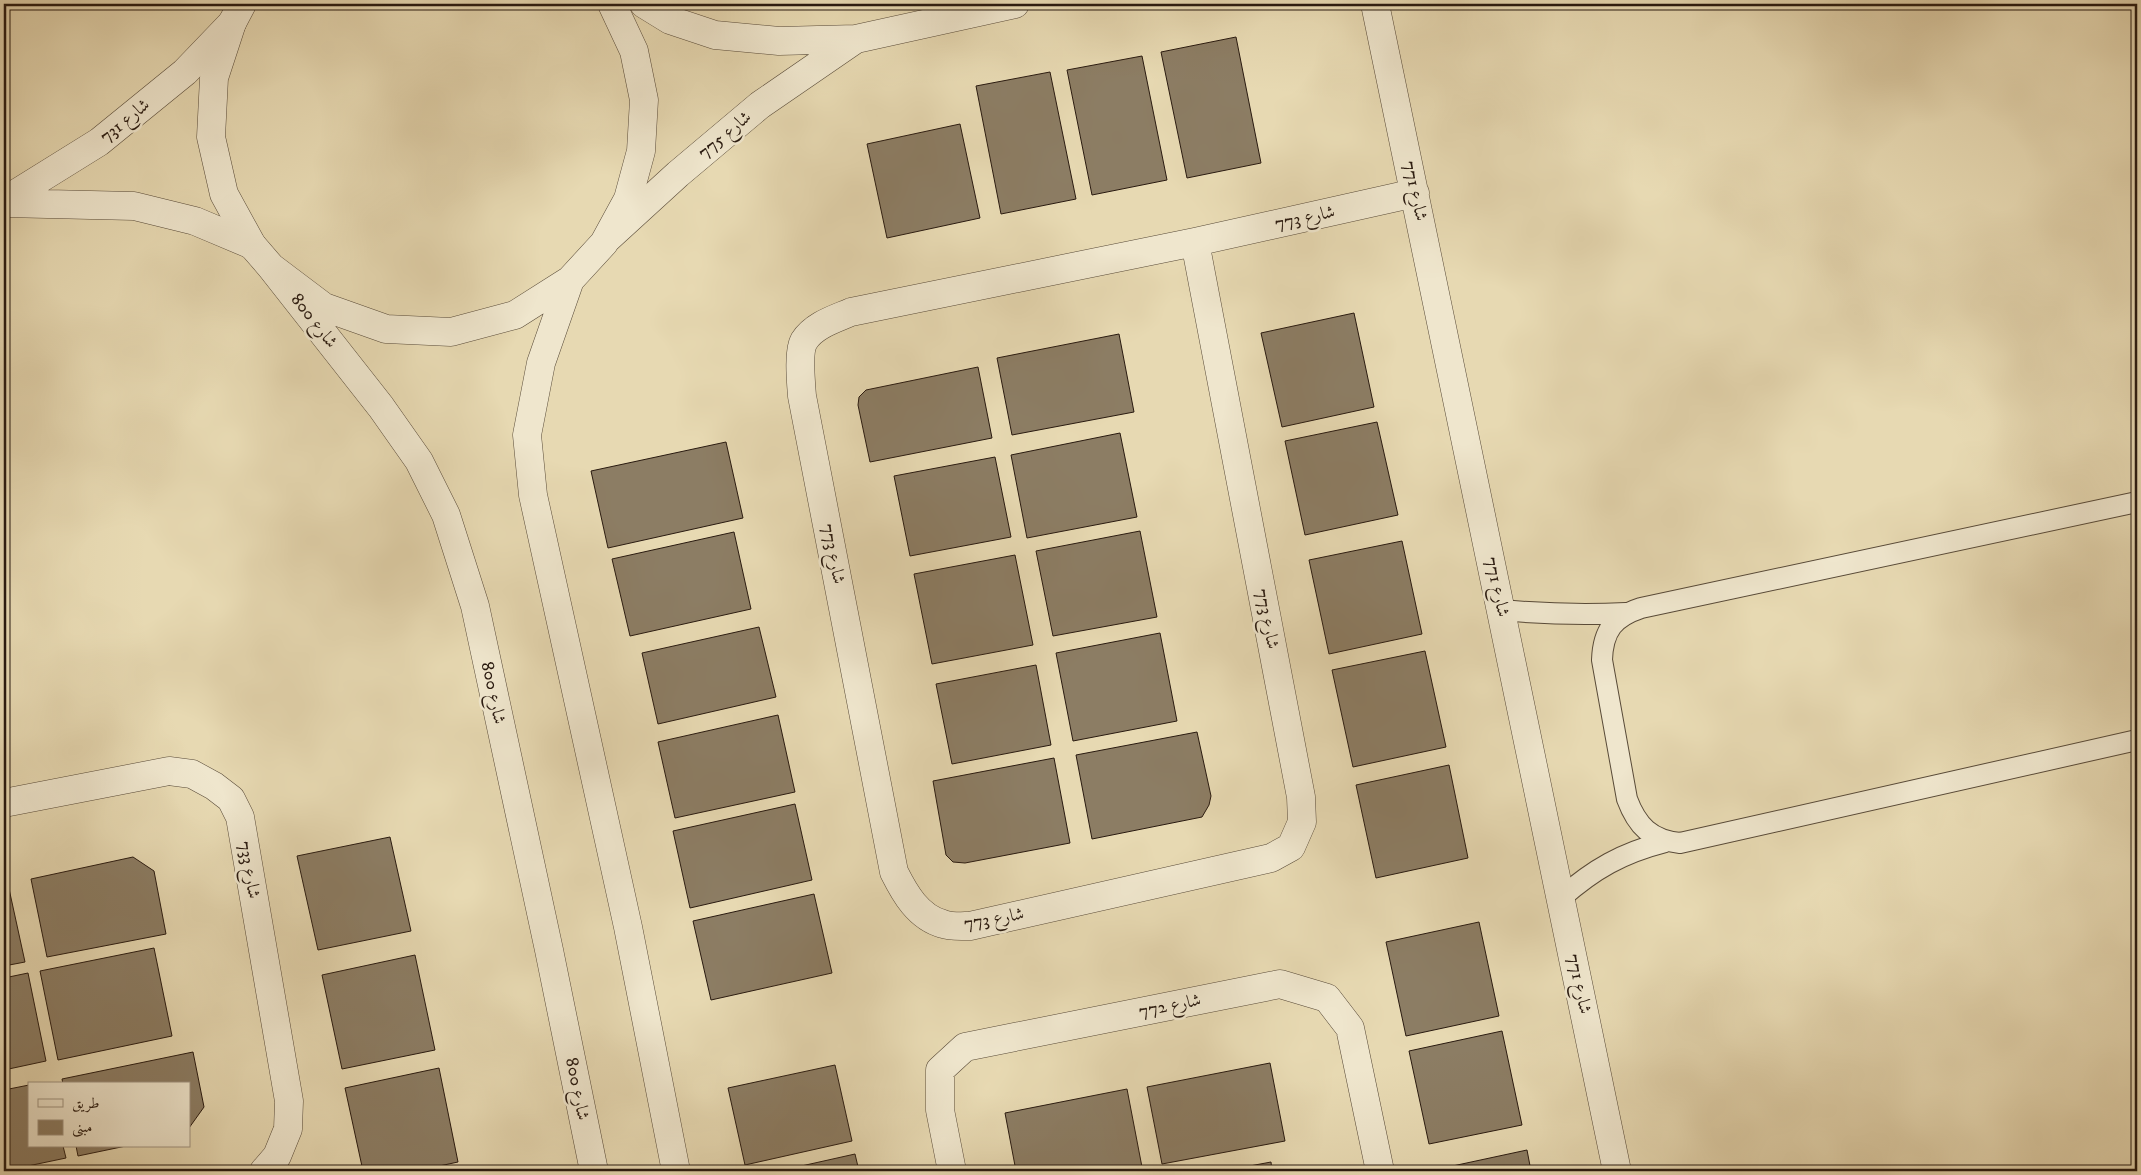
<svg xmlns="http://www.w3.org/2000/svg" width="2141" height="1175" font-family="'IM FELL DW Pica',Amiri,serif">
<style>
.building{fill:#8c7d64;stroke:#291a10}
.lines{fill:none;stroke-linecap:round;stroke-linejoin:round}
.service-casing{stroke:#584a38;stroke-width:22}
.minor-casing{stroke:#584a38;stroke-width:29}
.tertiary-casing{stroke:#584a38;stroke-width:29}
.service{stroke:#efe6cd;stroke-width:20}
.minor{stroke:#efe6cd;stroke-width:28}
.tertiary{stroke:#efe6cd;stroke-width:28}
.labels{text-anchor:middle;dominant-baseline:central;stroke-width:5;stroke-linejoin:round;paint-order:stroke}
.street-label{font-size:18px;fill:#291a10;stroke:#efe6cd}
</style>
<rect width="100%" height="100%" fill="#e7d9b2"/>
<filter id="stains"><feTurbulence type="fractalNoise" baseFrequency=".004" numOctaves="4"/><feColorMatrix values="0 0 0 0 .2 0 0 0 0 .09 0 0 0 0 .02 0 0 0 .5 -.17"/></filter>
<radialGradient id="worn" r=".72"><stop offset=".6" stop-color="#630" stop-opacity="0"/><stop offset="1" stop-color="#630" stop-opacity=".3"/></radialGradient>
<!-- building -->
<path class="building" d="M 1236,37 L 1261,163 L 1187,178 L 1161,52 Z
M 1142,56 L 1167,180 L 1092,195 L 1067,70 Z
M 1050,72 L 1076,199 L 1001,214 L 976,86 Z
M 960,124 L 980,218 L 887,238 L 867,144 Z
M 1354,313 L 1374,407 L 1282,427 L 1261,333 Z
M 1119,334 L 1134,412 L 1012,435 L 997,358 Z
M 978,367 L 992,438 L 870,462 L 858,405 L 859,397 L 866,390 Z
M 1377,422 L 1398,515 L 1305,535 L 1285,441 Z
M 1120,433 L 1137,517 L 1027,538 L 1011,455 Z
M 726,442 L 743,518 L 608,548 L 591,471 Z
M 995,457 L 1011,537 L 910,556 L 894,476 Z
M 1140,531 L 1157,617 L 1053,636 L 1036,551 Z
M 734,532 L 751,609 L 630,636 L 612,559 Z
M 1402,541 L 1422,634 L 1329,654 L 1309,560 Z
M 1015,555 L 1033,645 L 932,664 L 914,574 Z
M 759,627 L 776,697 L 658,724 L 642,653 Z
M 1160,633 L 1177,721 L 1073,741 L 1056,653 Z
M 1425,651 L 1446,747 L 1353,767 L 1332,670 Z
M 1036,665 L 1051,745 L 952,764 L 936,684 Z
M 778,715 L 795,792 L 675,818 L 658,742 Z
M 1197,732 L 1211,796 L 1209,805 L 1202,817 L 1092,839 L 1076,755 Z
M 1054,758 L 1070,843 L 965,863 L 953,862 L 946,855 L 933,781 Z
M 1449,765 L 1468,858 L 1376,878 L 1356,785 Z
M 795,804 L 812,880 L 690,908 L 673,831 Z
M 390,837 L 411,931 L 318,950 L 297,856 Z
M 133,857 L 154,871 L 166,934 L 47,957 L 31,879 Z
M 4,875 L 6,875 L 25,962 L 4,966 Z
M 814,894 L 832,973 L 711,1000 L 693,921 Z
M 1479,922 L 1499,1016 L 1406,1036 L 1386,942 Z
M 154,948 L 172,1036 L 58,1060 L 40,971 Z
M 415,955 L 435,1050 L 342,1069 L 322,975 Z
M 28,973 L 46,1061 L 4,1070 L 4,978 Z
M 1502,1031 L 1522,1125 L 1429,1144 L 1409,1051 Z
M 193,1052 L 204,1107 L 189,1128 L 189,1084 L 63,1084 L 62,1079 Z
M 1270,1063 L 1285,1141 L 1162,1164 L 1147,1087 Z
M 835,1065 L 852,1141 L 745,1165 L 728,1088 Z
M 439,1068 L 458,1162 L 416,1171 L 363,1171 L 345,1088 Z
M 29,1085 L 29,1146 L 63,1146 L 66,1158 L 4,1171 L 4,1090 Z
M 1127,1089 L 1142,1167 L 1120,1171 L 1016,1171 L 1005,1113 Z
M 76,1146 L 126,1146 L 78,1156 Z
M 1527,1150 L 1531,1171 L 1434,1171 L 1434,1170 Z
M 855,1154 L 859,1171 L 779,1171 Z
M 1271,1162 L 1272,1171 L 1223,1171 Z"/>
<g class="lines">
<defs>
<path id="service" d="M 2137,502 L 1641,608 C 1614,617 1603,630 1602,660 L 1627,799 C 1637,826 1651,840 1680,843 L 2137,740
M 1501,610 C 1544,614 1584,615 1626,613
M 1561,898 C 1594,869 1622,853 1665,842"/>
<path id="minor" d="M 644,4 L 670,20 L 715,35 L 779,41 L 856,39 L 1015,4
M 1375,4 L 1617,1171
M 4,201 L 99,142 L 185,72 L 232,23
M 4,203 L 134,206 L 195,221 L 252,245
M 608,238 L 678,174 L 760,105 L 856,39
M 1195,242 L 1301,797 L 1302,822 L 1291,847 L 1271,858 L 970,926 C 962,926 951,927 943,924 C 918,917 905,894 894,872 L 802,396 C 801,383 798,351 804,341 C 814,325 835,319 851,312 L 1195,242 L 1415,193
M 4,803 L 169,771 L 192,774 L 214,786 L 231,799 L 240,817 L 289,1101 L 288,1129 L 277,1156 L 264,1171
M 952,1171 L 940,1110 L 940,1070 L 965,1047 L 1280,984 L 1327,998 L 1350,1028 L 1380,1171"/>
<path id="tertiary" d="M 242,4 L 232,23 L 214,78 L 211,137 L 224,194 L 252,245 L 271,267 L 324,307 L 386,329 L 451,332 L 515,315 L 570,280 L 604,243 L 628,199 L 641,151 L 644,100 L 634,51 L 612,4
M 271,267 L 381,407 L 419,461 L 446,515 L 475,606 L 549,950 L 594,1171
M 570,280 L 541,363 L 527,435 L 533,495 L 628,927 L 676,1171"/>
</defs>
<!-- service casing -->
<use href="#service" class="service-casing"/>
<!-- minor casing -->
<use href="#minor" class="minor-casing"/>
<!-- tertiary casing -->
<use href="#tertiary" class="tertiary-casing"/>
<!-- service -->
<use href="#service" class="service"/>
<!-- minor -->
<use href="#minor" class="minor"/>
<!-- tertiary -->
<use href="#tertiary" class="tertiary"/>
</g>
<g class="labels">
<!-- street labels -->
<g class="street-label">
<text transform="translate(125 121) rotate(-39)">شارع 731</text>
<text transform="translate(725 135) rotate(-40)">شارع 775</text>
<text transform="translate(1415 191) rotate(78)">شارع 771</text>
<text transform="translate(1305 218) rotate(-12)">شارع 773</text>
<text transform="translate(314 321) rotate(52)">شارع 800</text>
<text transform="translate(833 554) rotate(79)">شارع 773</text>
<text transform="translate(1497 587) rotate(78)">شارع 771</text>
<text transform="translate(1267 619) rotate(79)">شارع 773</text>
<text transform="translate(493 693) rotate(78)">شارع 800</text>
<text transform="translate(249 870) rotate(80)">شارع 733</text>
<text transform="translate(994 919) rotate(-10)">شارع 773</text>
<text transform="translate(1579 984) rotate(78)">شارع 771</text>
<text transform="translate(1170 1006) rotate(-11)">شارع 772</text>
<text transform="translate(577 1089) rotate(79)">شارع 800</text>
</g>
</g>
<!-- margin -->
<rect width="2141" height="1175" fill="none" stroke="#e7d9b2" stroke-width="20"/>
<rect x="5" y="5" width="2131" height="1165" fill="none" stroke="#291a10" stroke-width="2.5"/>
<rect x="10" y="10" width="2121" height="1155" fill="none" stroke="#291a10"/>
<!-- legend -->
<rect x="28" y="1082" width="162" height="65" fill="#efe6cd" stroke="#a09481"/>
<rect x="38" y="1099" width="25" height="8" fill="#efe6cd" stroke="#a09481"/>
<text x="72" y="1108" font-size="15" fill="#291a10">طريق</text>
<rect x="38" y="1120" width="25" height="15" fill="#8c7d64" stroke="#a09481"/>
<text x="72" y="1132" font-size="15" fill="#291a10">مبنى</text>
<rect width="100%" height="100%" filter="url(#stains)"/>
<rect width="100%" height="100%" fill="url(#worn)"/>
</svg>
